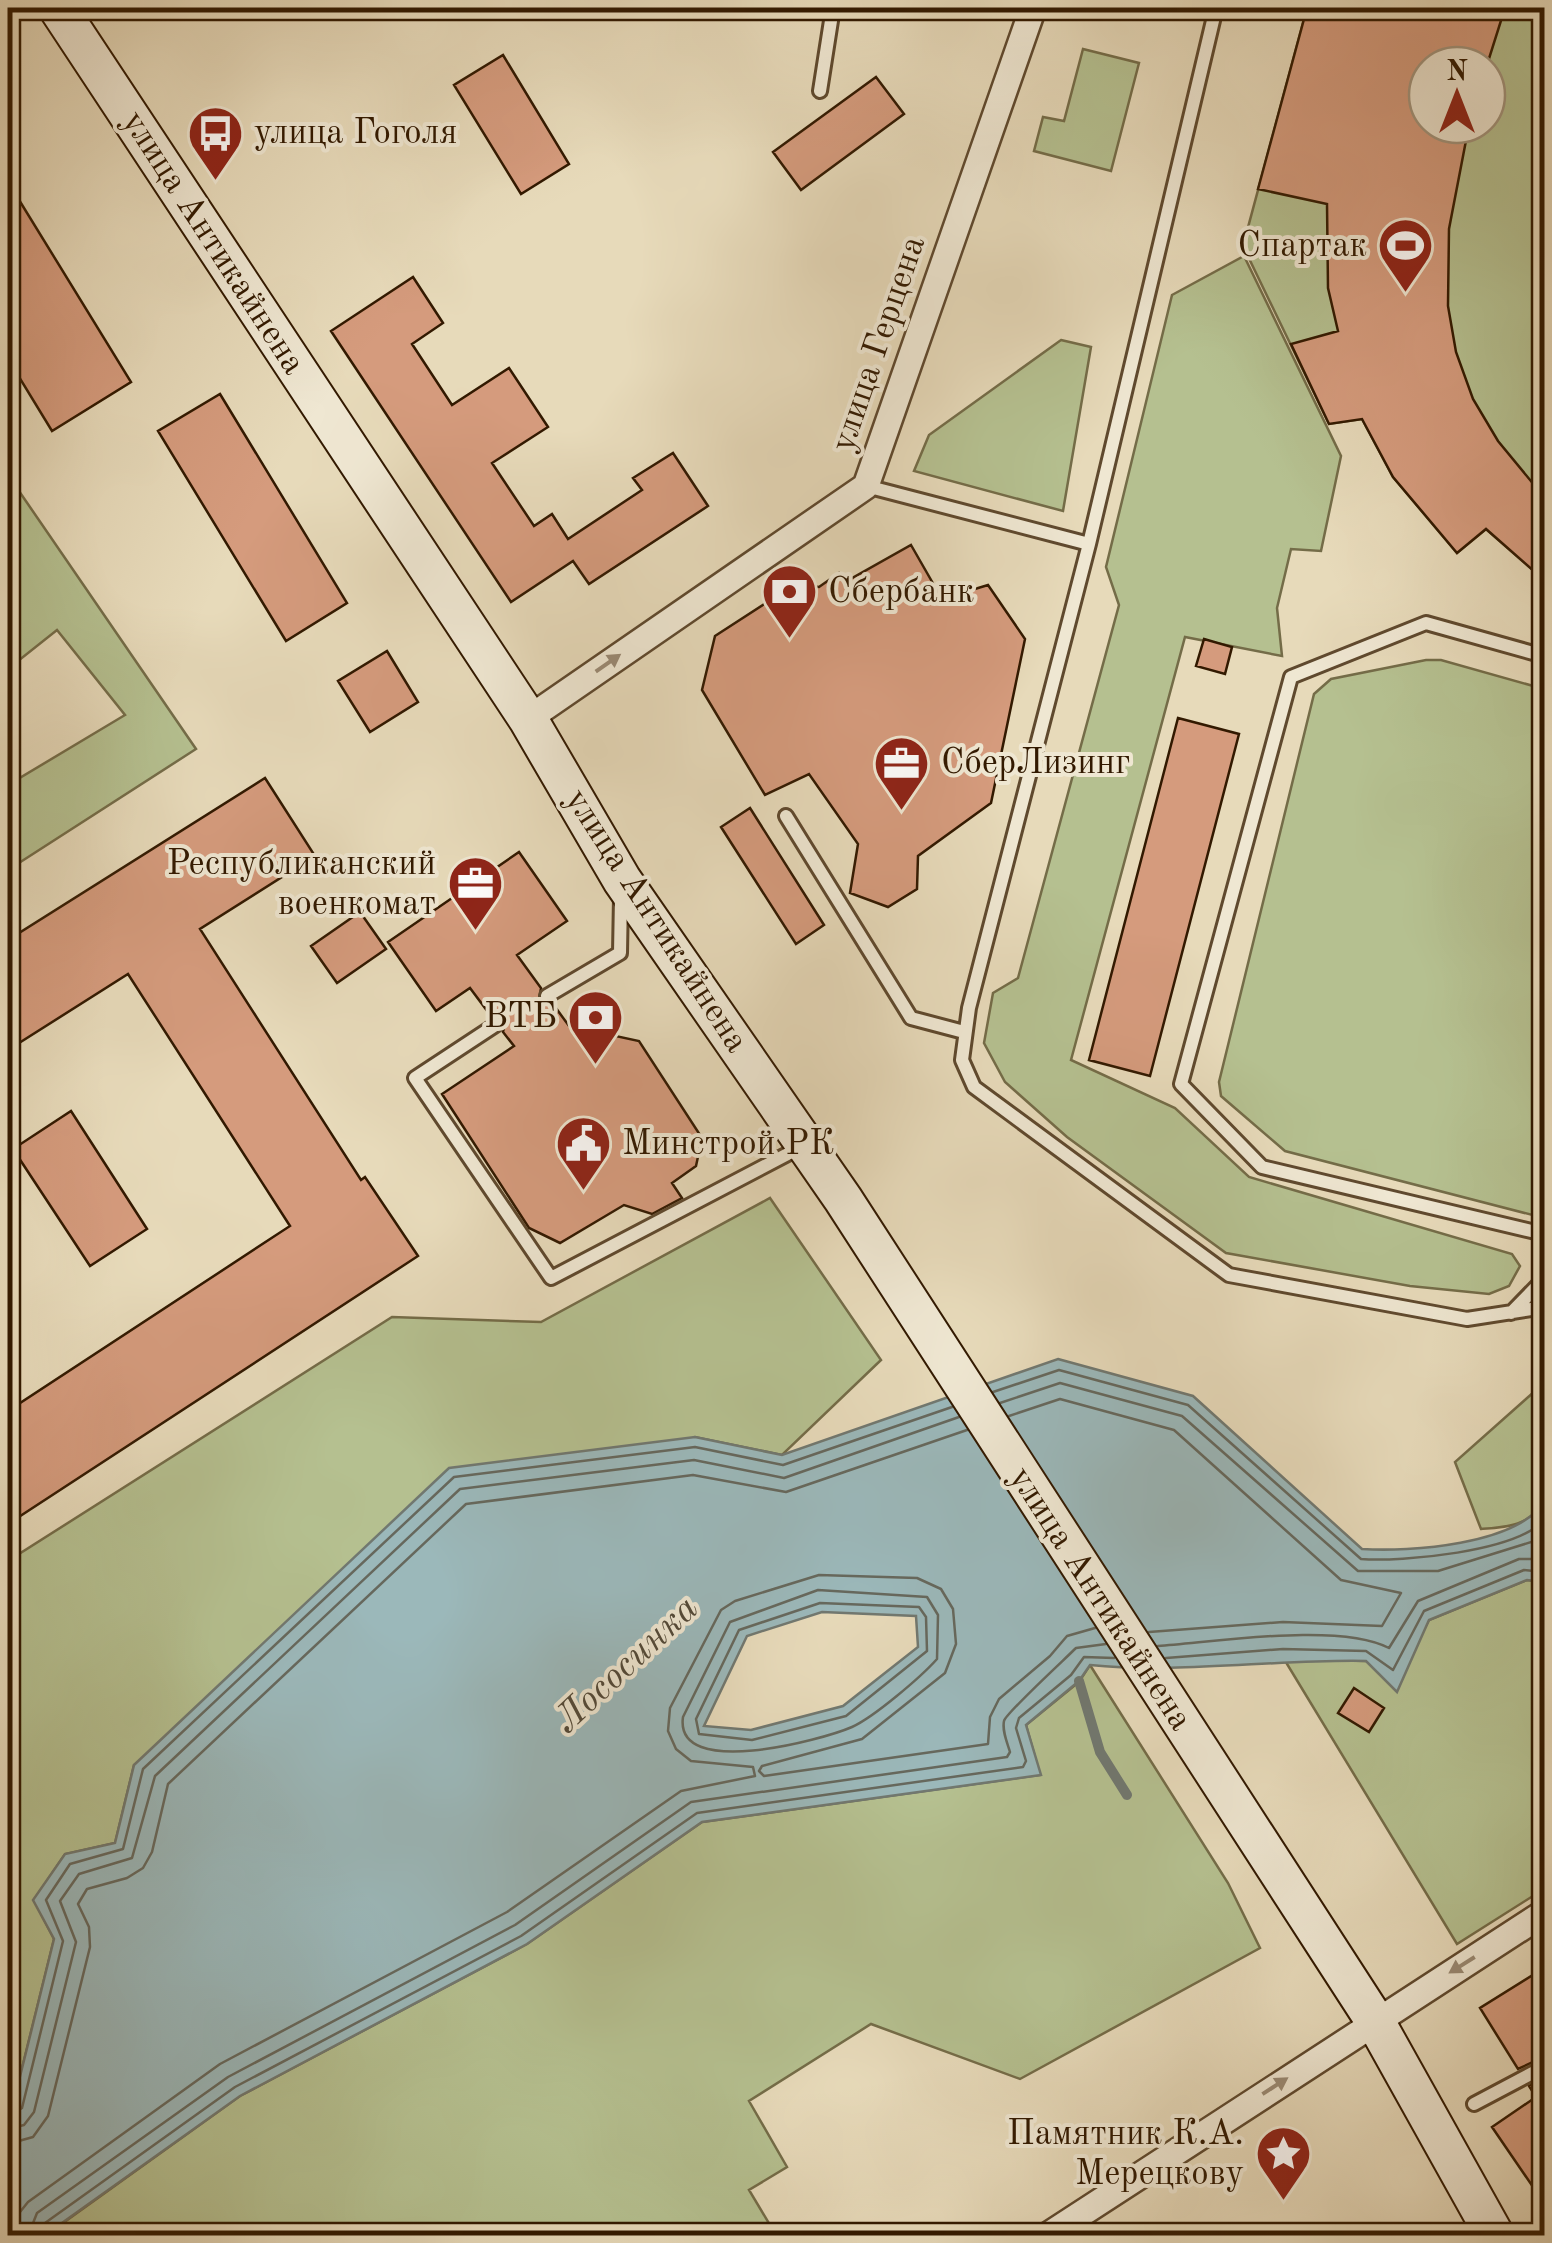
<svg xmlns="http://www.w3.org/2000/svg" width="1552" height="2243" font-family="'Old Standard TT',serif">
<style>
.green{fill:#b5c090;stroke:#746c48;stroke-width:2.5;fill-rule:evenodd}
.water{fill:#9bb8ba;stroke:#717870;stroke-width:2.5;fill-rule:evenodd}
.lines{fill:none;stroke-linecap:round;stroke-linejoin:round}
.shore{stroke:#66685d;stroke-width:2.5}
.stream{stroke:#717870;stroke-width:10}
.building{fill:#d59b7d;stroke:#321900;stroke-width:2.5}
.service-casing{stroke:#5f492e;stroke-width:18}
.minor-casing{stroke:#5f492e;stroke-width:30}
.secondary-casing{stroke:#321900;stroke-width:42}
.service{stroke:#efe7d2;stroke-width:12}
.minor{stroke:#efe7d2;stroke-width:25}
.secondary{stroke:#efe7d2;stroke-width:38}
.oneway{fill:#9a8a74}
.labels{text-anchor:middle;dominant-baseline:central;stroke-width:8;stroke-linejoin:round;paint-order:stroke}
.poi-label{font-size:35px;fill:#321900;stroke:#efe7d2;text-anchor:start}
.street-label{font-size:35px;fill:#321900;stroke:#efe7d2}
.water-label{font-size:38px;font-style:italic;fill:#524938;stroke:#efe7d2}
</style>
<rect width="100%" height="100%" fill="#e7daba"/>
<filter id="stains"><feTurbulence type="fractalNoise" baseFrequency=".002" numOctaves="4"/><feColorMatrix values="0 0 0 0 .2 0 0 0 0 .09 0 0 0 0 .02 0 0 0 .5 -.17"/></filter>
<radialGradient id="worn" r=".72"><stop offset=".6" stop-color="#630" stop-opacity="0"/><stop offset="1" stop-color="#630" stop-opacity=".3"/></radialGradient>
<!-- green -->
<path class="green" d="M 1307,8 L 1544,8 L 1544,580 L 1486,529 L 1457,553 L 1393,477 L 1362,419 L 1329,424 L 1243,246 ZM 1427,65 L 1487,65 L 1487,125 L 1427,125 Z
M 1083,49 L 1139,63 L 1111,171 L 1034,151 L 1043,117 L 1064,121 Z
M 1244,256 L 1341,456 L 1321,551 L 1291,549 L 1277,608 L 1282,656 L 1185,637 L 1071,1060 L 1175,1108 L 1249,1177 L 1512,1254 L 1520,1266 L 1509,1286 L 1489,1294 L 1410,1286 L 1226,1253 L 1067,1137 L 1005,1082 L 984,1043 L 993,993 L 1018,978 L 1119,605 L 1106,567 L 1172,295 Z
M 1061,340 L 1091,347 L 1063,511 L 914,471 L 929,435 Z
M 8,475 L 196,749 L 8,870 L 8,785 L 125,715 L 57,630 L 8,669 Z
M 1426,660 L 1441,660 L 1544,689 L 1544,1218 L 1285,1151 L 1221,1096 L 1219,1082 L 1314,694 L 1331,679 Z
M 770,1198 L 881,1360 L 782,1455 L 695,1437 L 134,1765 L 115,1843 L 65,1854 L 34,1900 L 54,1939 L 8,2125 L 8,1561 L 392,1317 L 541,1322 Z
M 1544,1383 L 1544,1502 C 1529,1526 1508,1527 1481,1529 L 1455,1462 Z
M 1527,1580 L 1544,1582 L 1544,1889 L 1457,1944 L 1284,1659 L 1366,1661 L 1419,1639 L 1429,1620 Z
M 1090,1665 L 1228,1883 L 1260,1948 L 1020,2079 L 871,2024 L 749,2101 L 787,2167 L 749,2190 L 776,2235 L 45,2236 L 240,2096 L 527,1944 L 702,1822 L 1040,1775 L 1026,1725 L 1079,1682 Z"/>
<!-- water -->
<path class="water" d="M 1058,1359 L 1193,1396 L 1362,1549 C 1410,1552 1516,1545 1544,1502 L 1544,1582 L 1527,1580 L 1429,1620 L 1397,1692 L 1366,1661 C 1274,1659 1181,1674 1090,1665 L 1079,1681 L 1026,1725 L 1041,1775 L 702,1822 L 527,1944 L 240,2096 L 45,2235 L 8,2236 L 8,2125 L 54,1939 L 33,1900 L 65,1854 L 115,1843 L 134,1765 L 449,1468 L 695,1437 L 782,1455 ZM 822,1612 L 916,1616 L 918,1647 L 843,1706 L 751,1730 L 704,1726 L 747,1636 Z"/>
<g class="lines">
<!-- shore -->
<path class="shore" d="M 993,1392 L 1059,1370 L 1188,1405 L 1361,1559 C 1402,1562 1516,1552 1544,1520
M 1000,1403 L 1060,1383 L 1182,1416 L 1358,1571 L 1438,1571 L 1544,1538
M 1009,1416 L 1060,1399 L 1174,1430 L 1341,1580 L 1401,1593 L 1382,1626 L 1283,1622 L 1149,1632
M 818,1590 L 927,1597 L 938,1615 L 937,1659 C 921,1677 874,1717 852,1727 C 822,1740 674,1780 683,1717 L 730,1622 Z
M 820,1603 L 919,1607 L 926,1617 L 927,1651 L 846,1716 L 752,1740 L 699,1734 L 696,1719 L 739,1630 Z
M 1158,1646 C 1216,1642 1340,1622 1389,1648 L 1418,1601 L 1519,1559 L 1544,1559
M 1166,1658 L 1283,1649 L 1366,1651 L 1393,1670 L 1424,1611 L 1524,1570 L 1544,1572
M 8,2117 L 22,2108 L 63,1941 L 46,1900 L 70,1864 L 123,1849 L 143,1769 L 454,1477 L 695,1447 L 783,1465 L 952,1407
M 8,2129 L 24,2125 L 34,2112 L 76,1942 L 60,1901 L 79,1874 L 132,1858 L 155,1776 L 460,1489 L 694,1460 L 784,1478 L 959,1417
M 8,2144 L 33,2137 L 48,2116 L 90,1947 L 89,1927 L 78,1904 L 87,1889 L 127,1878 L 143,1868 L 152,1852 L 168,1784 L 466,1504 L 693,1475 L 786,1492 L 967,1430
M 13,2236 L 16,2217 L 28,2202 L 220,2064 L 507,1912 L 681,1791 L 755,1776 L 753,1767 L 691,1761 L 676,1749 L 668,1731 L 670,1708 L 721,1610 L 735,1601 L 819,1575 L 917,1578 L 941,1589 L 953,1609 L 956,1644 L 945,1673 L 862,1739 L 762,1766 L 759,1771 L 764,1776 L 988,1744 L 990,1717 L 999,1699 L 1050,1656 L 1067,1636 L 1095,1628
M 28,2236 L 37,2213 L 228,2077 L 515,1925 L 691,1802 L 1007,1757 L 1010,1752 C 1007,1742 1002,1731 1004,1721 C 1006,1713 1065,1659 1076,1648 L 1106,1644
M 40,2236 L 45,2223 L 235,2087 L 521,1936 L 697,1813 L 1023,1767 L 1026,1761 L 1016,1728 L 1019,1718 L 1071,1675 L 1084,1657 L 1114,1658"/>
<!-- stream -->
<path class="stream" d="M 1079,1681 L 1100,1752 L 1127,1795"/>
</g>
<!-- building -->
<path class="building" d="M 1307,8 L 1505,8 L 1487,65 L 1427,65 L 1427,125 L 1469,125 L 1449,229 L 1448,306 L 1456,352 L 1473,399 L 1498,441 L 1544,497 L 1544,580 L 1486,529 L 1457,553 L 1393,477 L 1362,419 L 1329,424 L 1291,344 L 1338,331 L 1328,288 L 1327,204 L 1258,189 Z
M 503,55 L 569,164 L 521,194 L 454,85 Z
M 876,77 L 904,114 L 801,190 L 773,152 Z
M 8,182 L 131,382 L 52,431 L 8,359 Z
M 413,277 L 443,323 L 412,344 L 452,405 L 509,368 L 548,427 L 492,463 L 534,526 L 552,514 L 568,539 L 642,490 L 633,478 L 673,453 L 708,506 L 589,584 L 573,561 L 511,602 L 331,331 Z
M 220,394 L 347,603 L 286,641 L 158,431 Z
M 911,545 L 942,599 L 988,585 L 1025,639 L 991,803 L 918,856 L 917,889 L 888,907 L 850,893 L 858,844 L 809,774 L 765,795 L 702,690 L 715,636 L 795,584 L 819,587 L 839,573 L 845,582 Z
M 1204,639 L 1232,647 L 1225,674 L 1196,666 Z
M 387,651 L 418,702 L 370,732 L 338,681 Z
M 1178,718 L 1239,734 L 1150,1076 L 1089,1060 Z
M 265,778 L 315,856 L 200,929 L 361,1180 L 365,1177 L 418,1256 L 8,1524 L 8,1411 L 290,1226 L 128,974 L 8,1050 L 8,940 Z
M 750,808 L 824,925 L 796,944 L 721,827 Z
M 519,852 L 567,921 L 517,955 L 541,988 L 539,1002 L 553,1004 L 569,1026 L 639,1041 L 702,1138 L 696,1166 L 672,1183 L 682,1198 L 652,1214 L 624,1205 L 560,1243 L 529,1228 L 442,1094 L 514,1046 L 503,1032 L 506,1019 L 491,1016 L 470,988 L 436,1011 L 388,942 Z
M 360,912 L 386,949 L 337,983 L 311,946 Z
M 71,1111 L 147,1229 L 90,1266 L 13,1149 Z
M 1354,1688 L 1384,1708 L 1369,1732 L 1338,1713 Z
M 1544,1968 L 1544,2057 L 1518,2069 L 1480,2008 Z
M 1544,2078 L 1544,2203 L 1492,2127 L 1536,2097 L 1529,2086 Z"/>
<g class="lines">
<defs>
<path id="service" d="M 1216,8 L 1089,544 L 969,1008 L 962,1060 L 974,1087 L 1229,1275 L 1467,1319 L 1544,1307
M 820,91 L 833,8
M 866,486 L 1089,544
M 1544,656 L 1426,623 L 1291,677 L 1181,1084 L 1262,1167 L 1544,1234
M 786,816 L 911,1018 L 964,1032
M 547,996 L 620,953 L 621,897
M 497,1024 L 415,1078 L 551,1278 L 801,1147
M 1511,1313 L 1544,1279
M 1474,2104 L 1544,2067"/>
<path id="minor" d="M 528,719 L 866,486 L 1033,8
M 1047,2236 L 1544,1913"/>
<path id="secondary" d="M 58,8 L 528,719 L 622,880 L 843,1199 L 1375,2021 L 1495,2236"/>
</defs>
<!-- service casing -->
<use href="#service" class="service-casing"/>
<!-- minor casing -->
<use href="#minor" class="minor-casing"/>
<!-- secondary casing -->
<use href="#secondary" class="secondary-casing"/>
<!-- service -->
<use href="#service" class="service"/>
<!-- minor -->
<use href="#minor" class="minor"/>
<!-- secondary -->
<use href="#secondary" class="secondary"/>
</g>
<!-- one-way arrows -->
<defs><path id="oneway-solid" d="M-6-.8H1V-3.2L6.5 0L1 3.2V.8H-6Z" transform="scale(2.5)"/></defs>
<g class="oneway">
<use href="#oneway-solid" transform="translate(608 663) rotate(-35)"/>
<use href="#oneway-solid" transform="translate(1462 1965) rotate(148)"/>
<use href="#oneway-solid" transform="translate(1275 2086) rotate(-33)"/>
</g>
<!-- icons -->
<defs>
<symbol id="bus-pin" viewBox="-11 -11 22 30"><path d="M0 17L-7.5 6A9.5 9.5 0 1 1 7.5 6Z" fill="#8f2418" stroke="#efe7d2"/><path d="M-5-6H5V4H4V6H2V4H-2V6H-4V4H-5ZM-3.5-4V0h7V-4ZM-3.5 1.2v1.5H-2V1.2ZM2 1.2v1.5H3.5V1.2Z" fill="#fff"/></symbol>
<symbol id="stadium-pin" viewBox="-11 -11 22 30"><path d="M0 17L-7.5 6A9.5 9.5 0 1 1 7.5 6Z" fill="#8f2418" stroke="#efe7d2"/><path d="M0-5a6.5 5 0 1 0 0 10a6.5 5 0 1 0 0-10ZM-3.5-1.8h7v3.6h-7Z" fill="#fff"/></symbol>
<symbol id="bank-pin" viewBox="-11 -11 22 30"><path d="M0 17L-7.5 6A9.5 9.5 0 1 1 7.5 6Z" fill="#8f2418" stroke="#efe7d2"/><path d="M-6-4H6V4H-6ZM0-2.3a2.3 2.3 0 1 0 0 4.6a2.3 2.3 0 1 0 0-4.6Z" fill="#fff"/></symbol>
<symbol id="office-pin" viewBox="-11 -11 22 30"><path d="M0 17L-7.5 6A9.5 9.5 0 1 1 7.5 6Z" fill="#8f2418" stroke="#efe7d2"/><path d="M-6-3h4V-5.5h4V-3h4V5H-6ZM-1-4.5V-3h2v-1.5ZM-6 0V1H6V0Z" fill="#fff"/></symbol>
<symbol id="civic-pin" viewBox="-11 -11 22 30"><path d="M0 17L-7.5 6A9.5 9.5 0 1 1 7.5 6Z" fill="#8f2418" stroke="#efe7d2"/><path d="M-.6-6.5H3V-4.5H.6V-3L4-1V1h2V6H-6V1h2V-1L-.6-3ZM-1.2 2.5V6h2.4V2.5Z" fill="#fff"/></symbol>
<symbol id="sight-pin" viewBox="-11 -11 22 30"><path d="M0 17L-7.5 6A9.5 9.5 0 1 1 7.5 6Z" fill="#8f2418" stroke="#efe7d2"/><path d="M0-6L1.8-2.2L6-1.7L2.9 1.2L3.7 5.4L0 3.3L-3.7 5.4L-2.9 1.2L-6-1.7L-1.8-2.2Z" fill="#fff"/></symbol>
</defs>
<g fill-rule="evenodd">
<use href="#bus-pin" x="184" y="102" width="63" height="86"/>
<use href="#stadium-pin" x="1374" y="214" width="63" height="86"/>
<use href="#bank-pin" x="758" y="560" width="63" height="86"/>
<use href="#office-pin" x="870" y="732" width="63" height="86"/>
<use href="#office-pin" x="444" y="852" width="63" height="86"/>
<use href="#bank-pin" x="564" y="986" width="63" height="86"/>
<use href="#civic-pin" x="552" y="1112" width="63" height="86"/>
<use href="#sight-pin" x="1252" y="2122" width="63" height="86"/>
</g>
<g class="labels">
<!-- poi labels -->
<g class="poi-label">
<text x="254" y="133">улица Гоголя</text>
<text x="1367" y="246" text-anchor="end">Спартак</text>
<text x="828" y="592">Сбербанк</text>
<text x="941" y="763">СберЛизинг</text>
<text x="436" y="864" text-anchor="end">Республиканский<tspan x="436" dy="40">военкомат</tspan></text>
<text x="557" y="1017" text-anchor="end">ВТБ</text>
<text x="622" y="1144">Минстрой РК</text>
<text x="1244" y="2134" text-anchor="end">Памятник К.А.<tspan x="1244" dy="40">Мерецкову</tspan></text>
</g>
<!-- street labels -->
<g class="street-label">
<text transform="translate(213 243) rotate(57)">улица Антикайнена</text>
<text transform="translate(879 344) rotate(-71)">улица Герцена</text>
<text transform="translate(656 921) rotate(57)">улица Антикайнена</text>
<text transform="translate(1100 1599) rotate(57)">улица Антикайнена</text>
</g>
<!-- water labels -->
<g class="water-label">
<text transform="translate(627 1665) rotate(-43)">Лососинка</text>
</g>
</g>
<!-- margin -->
<rect width="1552" height="2243" fill="none" stroke="#e7daba" stroke-width="40"/>
<rect x="10" y="10" width="1532" height="2223" fill="none" stroke="#321900" stroke-width="5"/>
<rect x="20" y="20" width="1512" height="2203" fill="none" stroke="#321900" stroke-width="2.5"/>
<!-- north arrow -->
<g transform="translate(1457 95)"><circle r="48" fill="#efe7d2" stroke="#a3957e" stroke-width="2.5"/>
<path d="M0-8L18 38L0 25L-18 38Z" fill="#8f2418"/>
<text y="-15" font-size="28" font-weight="bold" text-anchor="middle" fill="#321900">N</text>
</g>
<rect width="100%" height="100%" filter="url(#stains)"/>
<rect width="100%" height="100%" fill="url(#worn)"/>
</svg>
